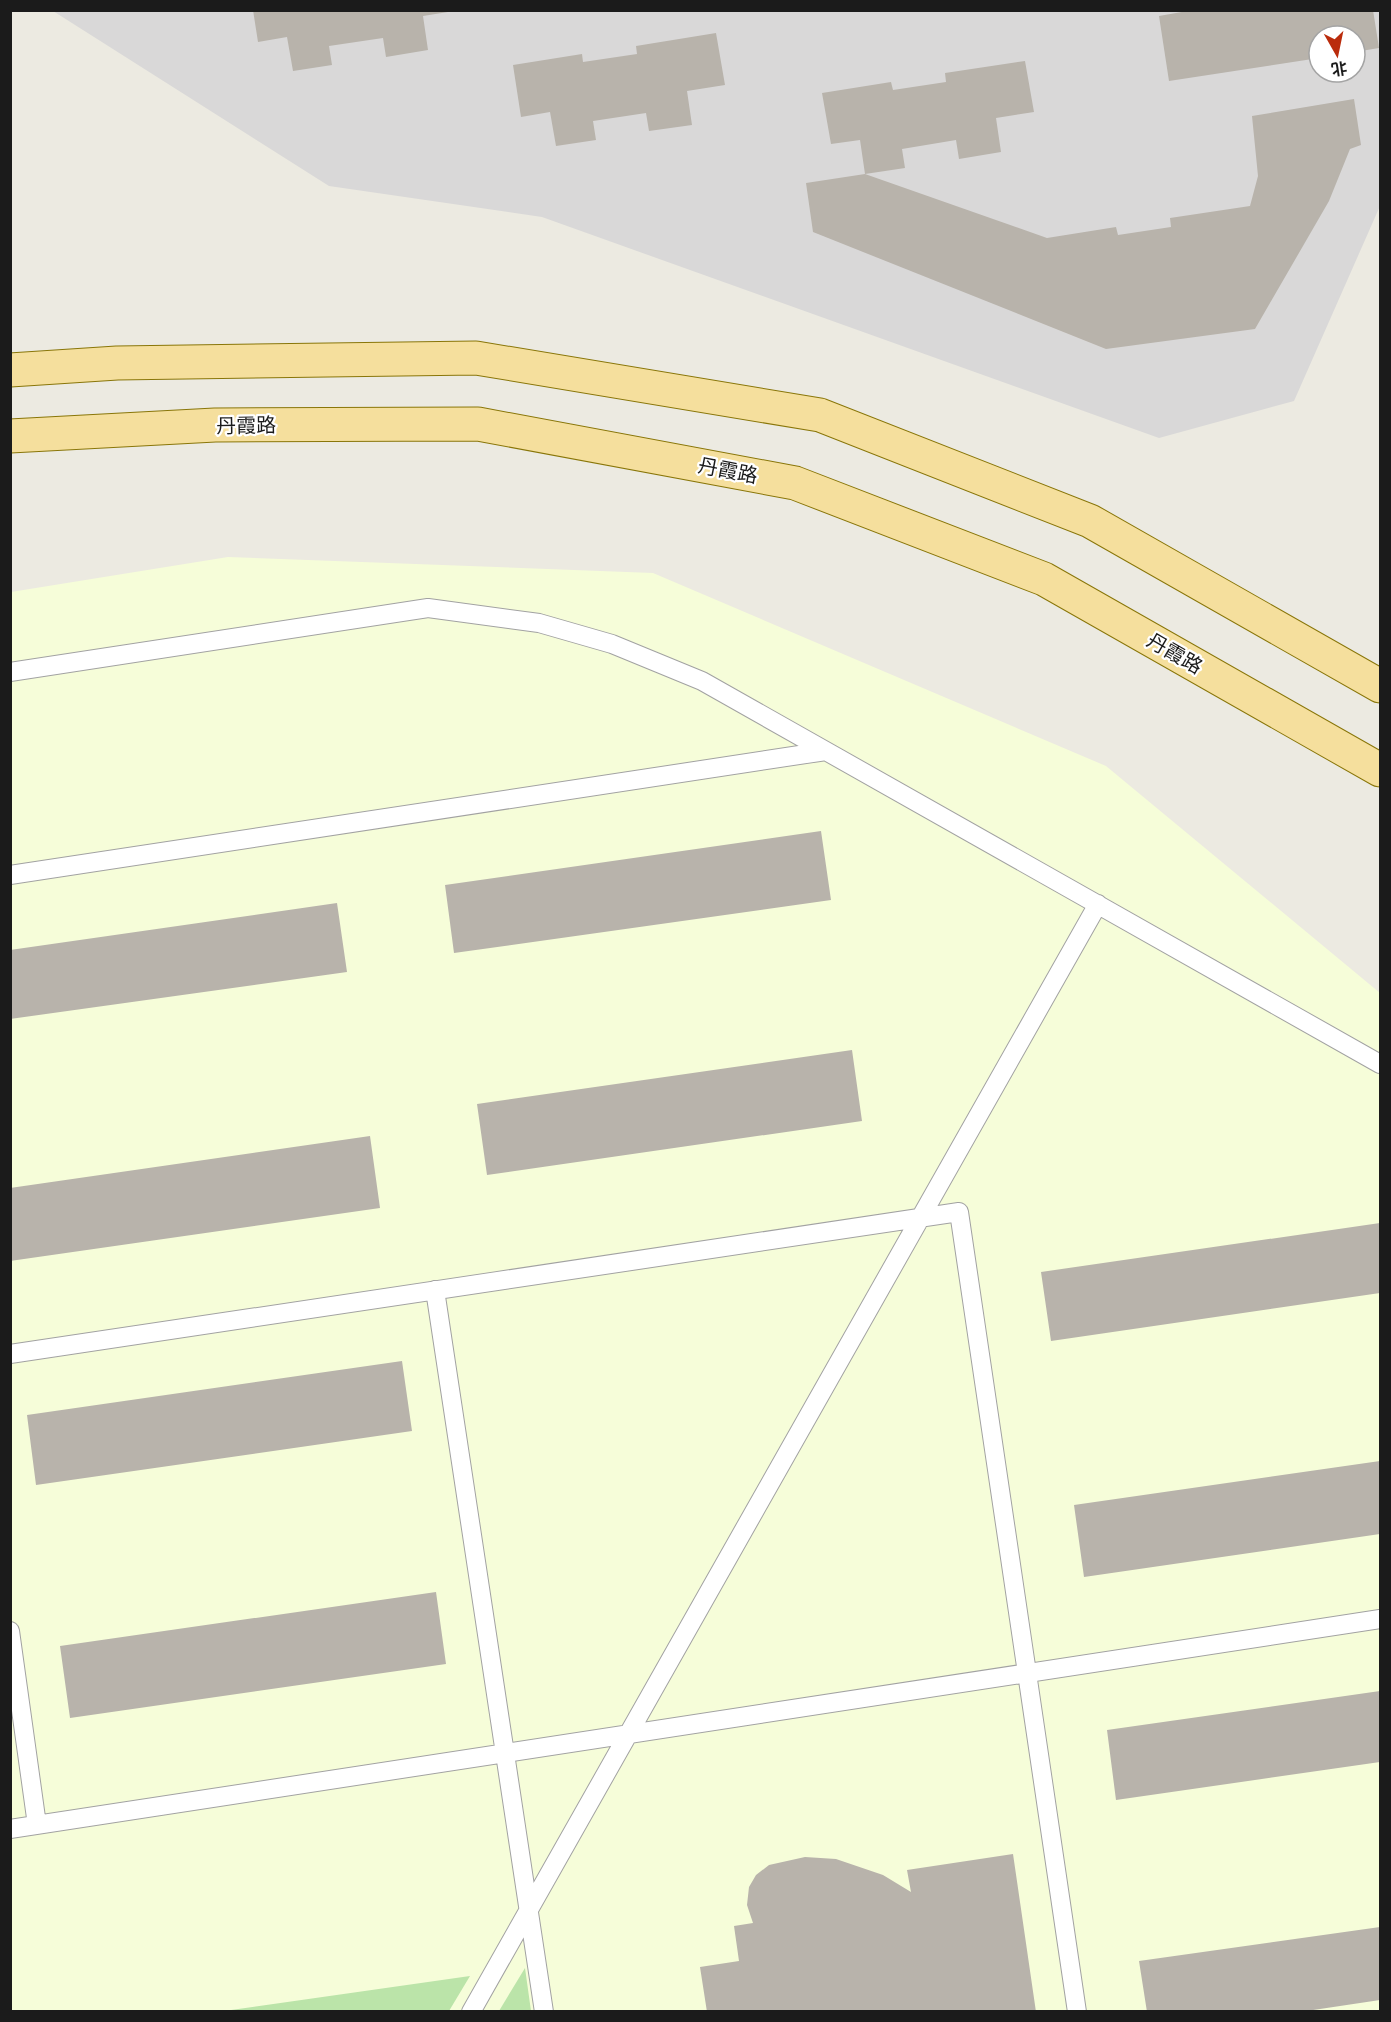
<svg xmlns="http://www.w3.org/2000/svg" width="1391" height="2022" font-family="'Open Sans','Noto Sans SC',sans-serif">
<style>
.residential{fill:#d9d8d8;fill-rule:evenodd}
.education{fill:#f6fdd9}
.grass{fill:#bbe4a9}
.building{fill:#b8b3ab}
.lines{fill:none;stroke-linecap:round;stroke-linejoin:round}
.lane-casing{stroke:#a2a2a2;stroke-width:20}
.primary-casing{stroke:#897609;stroke-width:35}
.lane{stroke:#fff;stroke-width:18}
.primary{stroke:#f5df9d;stroke-width:33}
.labels{text-anchor:middle;dominant-baseline:central;stroke-width:4.5;stroke-linejoin:round;paint-order:stroke}
.street-label{font-size:20px;fill:#1b1b1b;stroke:#fff}
</style>
<rect width="100%" height="100%" fill="#eceae1"/>
<!-- residential -->
<path class="residential" d="M 53,11 L 1380,11 L 1380,206 L 1294,401 L 1159,438 L 542,217 L 329,186 ZM 1319,36 L 1355,36 L 1355,72 L 1319,72 Z"/>
<!-- education -->
<path class="education" d="M 228,557 L 653,573 L 1106,766 L 1380,993 L 1380,2011 L 11,2012 L 11,592 Z"/>
<!-- grass -->
<path class="grass" d="M 525,1968 L 531,2011 L 499,2011 Z
M 470,1976 L 449,2011 L 224,2011 Z"/>
<!-- building -->
<path class="building" d="M 253,10 L 448,10 L 448,12 L 423,16 L 428,50 L 386,57 L 383,38 L 329,46 L 332,65 L 293,71 L 287,37 L 258,42 Z
M 1193,10 L 1373,10 L 1379,48 L 1355,52 L 1355,36 L 1319,36 L 1319,58 L 1169,81 L 1159,16 Z
M 716,33 L 725,85 L 687,91 L 692,125 L 649,131 L 646,113 L 593,121 L 596,140 L 556,146 L 550,112 L 521,117 L 513,65 L 582,54 L 583,62 L 637,54 L 636,46 Z
M 1025,61 L 1034,112 L 996,118 L 1001,152 L 959,159 L 956,140 L 902,149 L 905,168 L 865,174 L 860,140 L 831,144 L 822,93 L 891,82 L 893,90 L 946,82 L 945,73 Z
M 1354,99 L 1361,145 L 1350,149 L 1329,201 L 1255,329 L 1106,349 L 813,232 L 806,183 L 865,174 L 1047,238 L 1116,227 L 1118,235 L 1171,227 L 1170,218 L 1250,206 L 1258,176 L 1252,116 Z
M 821,831 L 831,900 L 454,953 L 445,885 Z
M 337,903 L 347,972 L 10,1019 L 10,950 Z
M 852,1050 L 862,1121 L 487,1175 L 477,1104 Z
M 370,1136 L 380,1208 L 10,1261 L 10,1188 Z
M 1380,1223 L 1380,1293 L 1051,1341 L 1041,1272 Z
M 402,1361 L 412,1431 L 36,1485 L 27,1415 Z
M 1380,1461 L 1380,1534 L 1084,1577 L 1074,1505 Z
M 436,1592 L 446,1664 L 70,1718 L 60,1646 Z
M 1380,1691 L 1380,1762 L 1116,1800 L 1107,1730 Z
M 1013,1854 L 1036,2012 L 707,2012 L 700,1967 L 739,1961 L 734,1926 L 753,1923 L 747,1905 L 749,1887 L 756,1875 L 769,1865 L 805,1857 L 836,1859 L 883,1875 L 911,1892 L 907,1870 Z
M 1380,1927 L 1380,2000 L 1300,2012 L 1147,2012 L 1139,1961 Z"/>
<g class="lines">
<defs>
<path id="lane" d="M 10,672 L 428,608 L 539,623 L 612,644 L 702,681 L 1380,1064
M 10,875 L 826,751
M 435,1290 L 544,2012
M 10,1354 L 959,1212 L 1077,2012
M 10,1631 L 37,1825
M 10,1829 L 1380,1619
M 471,2012 L 1098,904"/>
<path id="primary" d="M 10,370 L 117,363 L 476,358 L 820,415 L 1090,521 L 1380,686
M 10,436 L 215,425 L 478,424 L 795,483 L 1044,579 L 1380,770"/>
</defs>
<!-- lane casing -->
<use href="#lane" class="lane-casing"/>
<!-- primary casing -->
<use href="#primary" class="primary-casing"/>
<!-- lane -->
<use href="#lane" class="lane"/>
<!-- primary -->
<use href="#primary" class="primary"/>
</g>
<g class="labels">
<!-- street labels -->
<g class="street-label">
<text transform="translate(246 425) rotate(-1)">丹霞路</text>
<text transform="translate(728 470) rotate(11)">丹霞路</text>
<text transform="translate(1175 653) rotate(30)">丹霞路</text>
</g>
</g>
<!-- border -->
<rect width="1391" height="2022" fill="none" stroke="#1b1b1b" stroke-width="24"/>
<!-- north arrow -->
<g transform="translate(1337 54) rotate(171)"><circle r="28" fill="#ffffff" stroke="#a4a4a4" stroke-width="1.5"/>
<path d="M0-4.5L10 22L0 15L-10 22Z" fill="#ba2c0c"/>
<text y="-9" font-size="16" font-weight="bold" text-anchor="middle" fill="#1b1b1b">北</text>
</g>
</svg>
